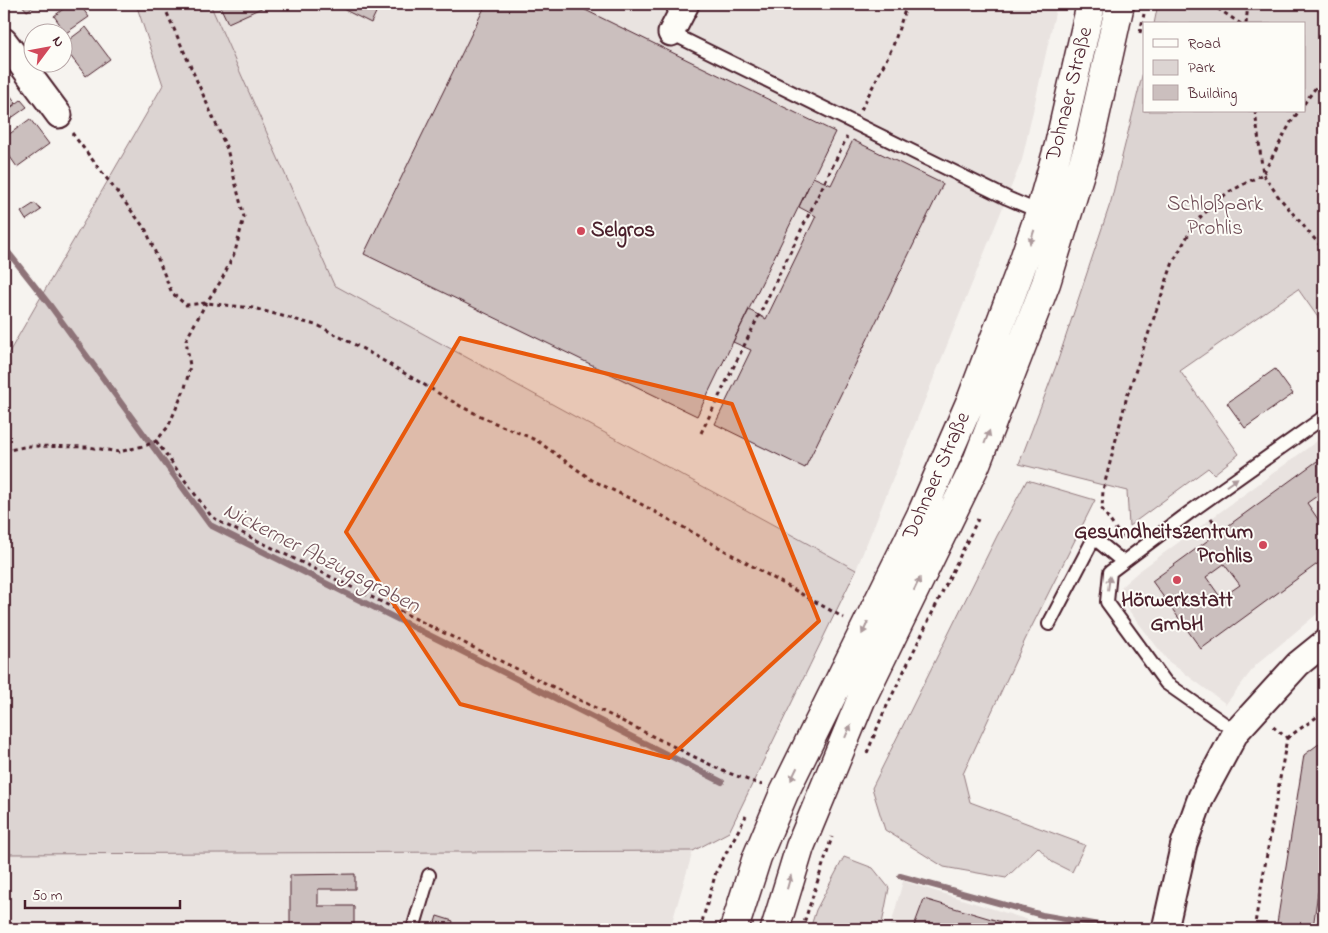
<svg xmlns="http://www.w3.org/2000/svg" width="1328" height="933" font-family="'Indie Flower',sans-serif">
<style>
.built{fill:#e9e3e0}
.green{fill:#dcd4d2;stroke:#937a7e}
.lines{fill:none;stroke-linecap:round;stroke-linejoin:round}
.stream{stroke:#8e7378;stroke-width:6}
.building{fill:#cbbfbe;stroke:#4a1f2b;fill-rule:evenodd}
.service-casing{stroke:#4a1f2b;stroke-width:16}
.minor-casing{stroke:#4a1f2b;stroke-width:29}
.secondary-casing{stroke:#4a1f2b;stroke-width:31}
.path{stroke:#4a1f2b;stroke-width:3;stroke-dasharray:4 4;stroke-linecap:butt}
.service{stroke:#fdfcf7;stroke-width:12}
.minor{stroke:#fdfcf7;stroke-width:25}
.secondary{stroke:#fdfcf7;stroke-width:28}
.oneway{fill:#ac999b}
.marked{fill:#e8590c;fill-opacity:0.2;stroke:#e8590c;stroke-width:4;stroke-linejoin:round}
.poi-dot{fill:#d1495b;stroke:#fdfcf7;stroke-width:2}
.labels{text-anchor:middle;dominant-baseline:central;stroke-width:4;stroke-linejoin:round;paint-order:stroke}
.street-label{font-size:21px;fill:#4a1f2b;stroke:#fdfcf7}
.park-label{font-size:21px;fill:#6e4c55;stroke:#fdfcf7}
.poi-label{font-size:21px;font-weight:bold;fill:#4a1f2b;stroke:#fdfcf7;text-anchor:start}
.water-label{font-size:22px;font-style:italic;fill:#725058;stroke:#fdfcf7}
</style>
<rect width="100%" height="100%" fill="#f6f3ef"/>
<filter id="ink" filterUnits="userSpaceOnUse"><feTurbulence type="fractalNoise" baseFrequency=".02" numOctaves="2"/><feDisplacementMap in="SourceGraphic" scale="10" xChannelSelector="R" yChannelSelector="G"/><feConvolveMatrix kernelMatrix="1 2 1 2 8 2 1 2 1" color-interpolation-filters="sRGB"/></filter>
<g filter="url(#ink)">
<!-- built -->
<path class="built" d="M 210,4 L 1057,4 L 1022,160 L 856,570 L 334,285 Z
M 1324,436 L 1324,608 L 1256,665 L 1226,704 L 1168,661 L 1123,603 L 1120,592 L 1122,586 L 1138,572 Z
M 693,851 L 670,929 L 4,929 L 4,854 Z
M 903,881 L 1058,929 L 890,929 Z"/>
<!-- green -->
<path class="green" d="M 136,4 L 210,4 L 334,285 L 856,570 L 729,832 L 693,851 L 4,854 L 4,361 L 163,85 Z
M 1158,4 L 1324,4 L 1324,326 L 1298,289 L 1180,371 L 1239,454 L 1214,474 L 1208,468 L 1129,526 L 1127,491 L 1019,464 L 1056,366 L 1111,201 L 1144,68 L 1144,111 L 1304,111 L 1304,24 L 1154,24 Z
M 1027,480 L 1095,500 L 1025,640 L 963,774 L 970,802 L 1085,845 L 1072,872 L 1052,862 L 1038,847 L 1006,878 L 944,867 L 885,830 L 872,788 L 997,536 Z
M 844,857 L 873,868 L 889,888 L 881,929 L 810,929 L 816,910 Z"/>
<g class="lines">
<!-- stream -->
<path class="stream" d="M 4,247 L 49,304 L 210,525 L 722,782
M 900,876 L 1042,915 L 1110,927"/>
</g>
<!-- building -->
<path class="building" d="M 21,4 L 37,4 L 27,11 Z
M 70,4 L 79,4 L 89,17 L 66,33 L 54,16 Z
M 219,4 L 268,4 L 268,5 L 228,23 Z
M 333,4 L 380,4 L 371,23 Z
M 486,4 L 573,4 L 835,132 L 697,416 L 364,254 Z
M 86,27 L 110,59 L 86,76 L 62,45 Z
M 5,88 L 16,103 L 4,112 L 4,89 Z
M 21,100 L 27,107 L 10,119 L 5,112 Z
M 30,119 L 49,144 L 17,167 L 4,148 L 4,138 Z
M 853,140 L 943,184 L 805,468 L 715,424 L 751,350 L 733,342 L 749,310 L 766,319 L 816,216 L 799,207 L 813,177 L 831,185 Z
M 35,203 L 41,210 L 26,220 L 21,212 Z
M 1275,369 L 1293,394 L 1245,428 L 1227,403 Z
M 1324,456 L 1324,491 L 1307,503 L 1322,525 L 1324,523 L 1324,559 L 1201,649 L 1152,581 ZM 1224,564 L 1240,585 L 1221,598 L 1206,577 Z
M 1324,740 L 1324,853 L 1319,884 L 1321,884 L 1320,892 L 1318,892 L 1313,928 L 1314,929 L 1276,929 L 1304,755 Z
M 355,874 L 355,889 L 318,889 L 318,906 L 354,906 L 354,929 L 290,929 L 290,875 Z
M 924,899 L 1025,929 L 924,929 L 914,926 Z
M 437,916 L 453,921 L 451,929 L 433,929 Z"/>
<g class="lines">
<defs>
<path id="service" d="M 671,33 L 1007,198 L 1040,212
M 1049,624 L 1094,538 L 1123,562
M 1236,732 L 1166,683 L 1107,602 L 1110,572 L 1190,512 L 1324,417
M 413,929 L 429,875"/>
<path id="minor" d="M 671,33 L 686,4
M 4,41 L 59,115
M 1165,929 L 1184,844 L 1201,797 L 1236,732 L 1298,664 L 1324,643"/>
<path id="secondary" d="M 734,929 L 757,857 L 784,793 L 921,515 L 972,398 L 1019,274 L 1040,212 L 1059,145 L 1091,4
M 775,929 L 800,847 L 861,700 L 976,464 L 1046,283 L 1089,144 L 1120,4"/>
</defs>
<!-- service casing -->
<use href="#service" class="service-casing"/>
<!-- minor casing -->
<use href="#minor" class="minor-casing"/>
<!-- secondary casing -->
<use href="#secondary" class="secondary-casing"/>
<!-- path -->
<path class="path" d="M 1211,4 L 1241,24
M 1246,24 L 1248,4
M 1140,33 L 1144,14
M 1304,104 L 1324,76
M 861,110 L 893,46 L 907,4
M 1255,111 L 1263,174 L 1278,196 L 1324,250
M 72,133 L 146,230 L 172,293 L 186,305 L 206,303 L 253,308 L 319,326 L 365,350 L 462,407 L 495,423 L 536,440 L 592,480 L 639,503 L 692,532 L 844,618
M 701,433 L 847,137
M 156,441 L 211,516 L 222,523 L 723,771 L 762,785
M 4,451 L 29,446 L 88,447 L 119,452 L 147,445 L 156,441 L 168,427 L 185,388 L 190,366 L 186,340 L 206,303 L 221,281 L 235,252 L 244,217 L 227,149 L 163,4
M 1211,518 L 1220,532
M 1122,538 L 1102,509 L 1103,490 L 1127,396 L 1173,262 L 1196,221 L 1227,193 L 1263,174 L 1291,122 L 1299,111
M 1287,738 L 1324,712
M 867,753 L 883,714 L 978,519
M 700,929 L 716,872 L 746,816
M 802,929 L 832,837
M 1254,929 L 1287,738 L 1272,726
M 1323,929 L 1324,919"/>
<!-- service -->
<use href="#service" class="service"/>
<!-- minor -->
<use href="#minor" class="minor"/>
<!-- secondary -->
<use href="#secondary" class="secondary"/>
</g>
<!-- one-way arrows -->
<defs><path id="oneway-solid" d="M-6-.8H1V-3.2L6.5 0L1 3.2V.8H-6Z" transform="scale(1.25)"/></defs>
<g class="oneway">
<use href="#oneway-solid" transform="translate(1032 237) rotate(108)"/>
<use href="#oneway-solid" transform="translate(987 437) rotate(-69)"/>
<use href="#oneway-solid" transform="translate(1232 482) rotate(-35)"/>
<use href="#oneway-solid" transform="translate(1109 583) rotate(-83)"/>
<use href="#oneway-solid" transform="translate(917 584) rotate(-64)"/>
<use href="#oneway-solid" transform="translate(865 628) rotate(116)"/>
<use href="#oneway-solid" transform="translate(848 731) rotate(-67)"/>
<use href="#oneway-solid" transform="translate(794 774) rotate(116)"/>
<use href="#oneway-solid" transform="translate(789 882) rotate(-74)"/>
</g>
</g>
<!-- marked area -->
<path class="marked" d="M 460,338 L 732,404 L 819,621 L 669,758 L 460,704 L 346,532 Z"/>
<!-- markers -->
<g class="poi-dot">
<circle cx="581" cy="231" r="5"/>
<circle cx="1263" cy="545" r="5"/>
<circle cx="1177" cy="580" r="5"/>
</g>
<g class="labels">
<!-- street labels -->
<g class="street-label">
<text transform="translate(1070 94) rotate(-76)">Dohnaer Straße</text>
<text transform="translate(937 476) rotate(-66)">Dohnaer Straße</text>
</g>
<!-- park labels -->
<g class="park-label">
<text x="1215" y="205">Schloßpark<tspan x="1215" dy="24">Prohlis</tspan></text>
</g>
<!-- poi labels -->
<g class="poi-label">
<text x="591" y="231">Selgros</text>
<text x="1253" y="533" text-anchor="end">Gesundheitszentrum<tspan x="1253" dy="24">Prohlis</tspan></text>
<text x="1177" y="601" text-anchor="middle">Hörwerkstatt<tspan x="1177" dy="24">GmbH</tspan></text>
</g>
<!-- water labels -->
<g class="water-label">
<text transform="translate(321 559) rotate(27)">Nickerner Abzugsgraben</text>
</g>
</g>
<!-- margin -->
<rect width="1328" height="933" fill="none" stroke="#fdfcf7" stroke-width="20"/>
<rect x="10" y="10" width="1308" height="913" fill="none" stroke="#4a1f2b" stroke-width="2" filter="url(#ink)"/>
<!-- legend -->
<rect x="1143" y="22" width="162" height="90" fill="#fdfcf7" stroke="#b5a4a5"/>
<rect x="1153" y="39" width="25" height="8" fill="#fdfcf7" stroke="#b5a4a5"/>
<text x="1188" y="48" font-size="15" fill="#4a1f2b">Road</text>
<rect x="1153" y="60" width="25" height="15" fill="#dcd4d2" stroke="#b5a4a5"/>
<text x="1188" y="72" font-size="15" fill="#4a1f2b">Park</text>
<rect x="1153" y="85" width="25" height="15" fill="#cbbfbe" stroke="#b5a4a5"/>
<text x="1188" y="98" font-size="15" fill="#4a1f2b">Building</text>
<!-- north arrow -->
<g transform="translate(48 48) rotate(58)"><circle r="24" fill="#fdfcf7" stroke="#b5a4a5"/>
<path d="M0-4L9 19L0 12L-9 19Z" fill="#d1495b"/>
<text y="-8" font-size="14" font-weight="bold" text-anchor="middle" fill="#4a1f2b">N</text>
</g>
<!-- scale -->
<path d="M25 900v8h155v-8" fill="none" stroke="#4a1f2b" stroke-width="2.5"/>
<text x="32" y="900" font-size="15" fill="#4a1f2b" stroke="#fdfcf7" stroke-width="4" paint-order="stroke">50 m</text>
</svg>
